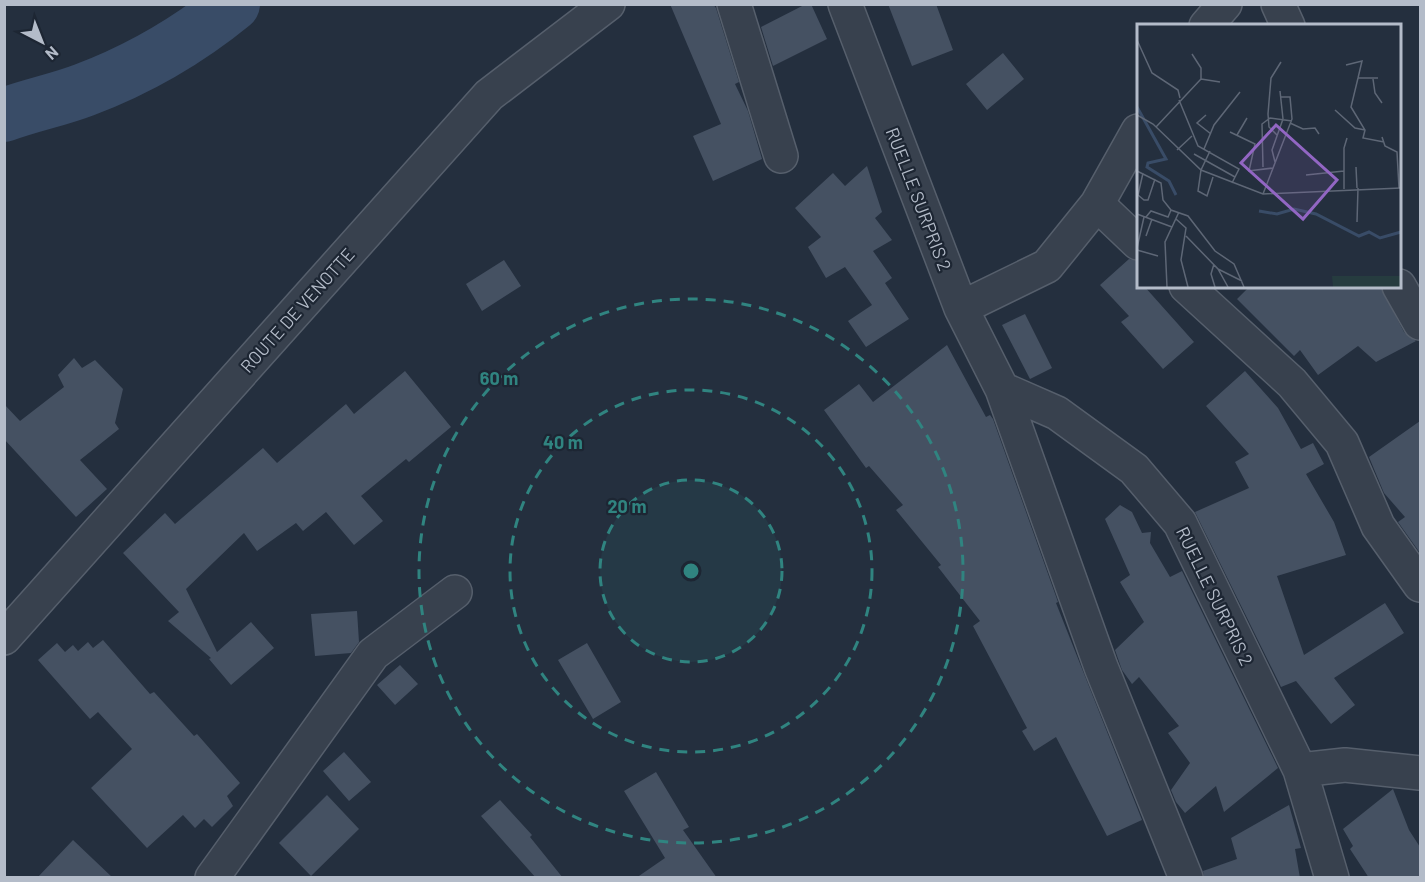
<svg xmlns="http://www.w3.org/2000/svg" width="1425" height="882" font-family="Barlow,sans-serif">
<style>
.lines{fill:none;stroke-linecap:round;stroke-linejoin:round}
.river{stroke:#394c67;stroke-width:54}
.building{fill:#455162}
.minor-casing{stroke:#565f6c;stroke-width:36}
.tertiary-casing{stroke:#565f6c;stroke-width:36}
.minor{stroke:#38414e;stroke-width:33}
.tertiary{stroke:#38414e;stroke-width:33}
.ring{fill:none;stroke:#308480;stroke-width:3;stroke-dasharray:10 8}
.labels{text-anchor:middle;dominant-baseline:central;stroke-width:4.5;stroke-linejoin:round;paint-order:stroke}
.street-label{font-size:18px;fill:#b4bcc9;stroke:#1d2633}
.inset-river{fill:none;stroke:#394c67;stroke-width:3}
.inset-road{fill:none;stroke:#5e6776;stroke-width:1.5}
.view{fill:#9266c3;fill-opacity:0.15;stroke:#9266c3;stroke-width:3}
.inset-edge{fill:none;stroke:#b4bcc9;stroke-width:3}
.centre{fill:#308480;stroke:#1d2633;stroke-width:3}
.ring-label{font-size:18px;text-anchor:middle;font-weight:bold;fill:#308480;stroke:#1d2633;stroke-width:4.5;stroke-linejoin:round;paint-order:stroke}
</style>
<rect width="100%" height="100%" fill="#242f3e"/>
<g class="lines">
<!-- river -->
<path class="river" d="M 4,115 C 31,105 58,100 84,90 C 137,70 189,40 233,4"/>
</g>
<!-- building -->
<path class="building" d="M 670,4 L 713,4 L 716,8 L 739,82 L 735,84 L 748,111 L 762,159 L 713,181 L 693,136 L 721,124 Z
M 806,4 L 811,4 L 827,39 L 773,66 L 761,27 Z
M 888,4 L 936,4 L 953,50 L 912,66 Z
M 1003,53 L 1024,79 L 987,110 L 966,84 Z
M 867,166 L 882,212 L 875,218 L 892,240 L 873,251 L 892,278 L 885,283 L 909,319 L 866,347 L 848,321 L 872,305 L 845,267 L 826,278 L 808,247 L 821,237 L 795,208 L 833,173 L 845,186 Z
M 1129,259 L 1138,261 L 1138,286 L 1144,286 L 1194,342 L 1163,369 L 1121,322 L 1129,316 L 1100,285 Z
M 504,260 L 521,286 L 482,311 L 466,284 Z
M 1250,286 L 1380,286 L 1404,332 L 1416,341 L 1376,362 L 1358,346 L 1318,375 L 1300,350 L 1294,356 L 1237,299 Z
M 1025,314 L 1052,368 L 1030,379 L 1002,325 Z
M 947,345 L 986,417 L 990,415 L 993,419 L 1058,602 L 1056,603 L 1142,820 L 1107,836 L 1056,737 L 1034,751 L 1022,731 L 1027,728 L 973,626 L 980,621 L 938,567 L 941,565 L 896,510 L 903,505 L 869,466 L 866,468 L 824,410 L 859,384 L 873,402 Z
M 74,358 L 82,368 L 95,360 L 123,389 L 115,423 L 119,429 L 80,460 L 107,489 L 76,517 L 4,439 L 4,404 L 20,421 L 64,387 L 58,375 Z
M 405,371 L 451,427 L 409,462 L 406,459 L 361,496 L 383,521 L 354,545 L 326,512 L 303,531 L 296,523 L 257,551 L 244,533 L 186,589 L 217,652 L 251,622 L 274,648 L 231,685 L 209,659 L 211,658 L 168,621 L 179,612 L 123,553 L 165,513 L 175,524 L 263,448 L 277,463 L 346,404 L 354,414 Z
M 1245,371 L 1278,408 L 1301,449 L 1313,443 L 1324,464 L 1306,474 L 1334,522 L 1346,555 L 1277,576 L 1304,655 L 1385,603 L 1404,633 L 1334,678 L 1355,705 L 1331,724 L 1296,681 L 1281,687 L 1195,512 L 1249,488 L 1235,462 L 1249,454 L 1206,406 Z
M 1420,421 L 1420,553 L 1398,522 L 1405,517 L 1384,493 L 1369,457 Z
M 1120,505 L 1132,512 L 1142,533 L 1151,532 L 1150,543 L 1170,577 L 1182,571 L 1278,768 L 1224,812 L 1216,786 L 1185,813 L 1176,802 L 1171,790 L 1190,763 L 1168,733 L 1179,726 L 1139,677 L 1132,684 L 1122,670 L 1115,650 L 1144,622 L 1120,582 L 1130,575 L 1105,519 Z
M 357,611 L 359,642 L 351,653 L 315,656 L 311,614 Z
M 103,640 L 150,694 L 154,692 L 194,736 L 197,734 L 240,783 L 227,796 L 233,806 L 212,827 L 204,819 L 195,828 L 183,815 L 147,848 L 91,788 L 132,749 L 98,712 L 90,719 L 38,660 L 57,643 L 65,652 L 73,645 L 78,651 L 88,642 L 93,648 Z
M 587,643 L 621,702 L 593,719 L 558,660 Z
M 400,665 L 418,684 L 395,705 L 377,685 Z
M 344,752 L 371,782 L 349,801 L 323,771 Z
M 656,772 L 689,827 L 683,830 L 717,878 L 636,878 L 665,858 L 624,791 Z
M 1393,789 L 1409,830 L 1420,847 L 1420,878 L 1369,878 L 1350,849 L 1353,846 L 1343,829 Z
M 327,795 L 359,829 L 311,876 L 279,843 Z
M 500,800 L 532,835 L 530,837 L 563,878 L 536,878 L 481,816 Z
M 1289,805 L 1301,848 L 1295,849 L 1300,878 L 1204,878 L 1203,871 L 1237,859 L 1231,838 Z
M 73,840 L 113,878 L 37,878 Z"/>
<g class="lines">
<defs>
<path id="minor" d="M 734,4 L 781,156
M 845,4 L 961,308 L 1002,389 L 1101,667 L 1186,878
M 1278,4 L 1288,26
M 1206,26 L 1225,4
M 1097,204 L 1138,243
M 1186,286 L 1292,383 L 1342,443 L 1378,526 L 1420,585
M 1399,286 L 1420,323
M 961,308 L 1047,266 L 1097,204 L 1138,131
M 1002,389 L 1057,413 L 1134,469 L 1180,523 L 1300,770 L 1332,878
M 1300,770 L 1345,765 L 1420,773
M 212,878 L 373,654 L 455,592"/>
<path id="tertiary" d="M 4,638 L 489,95 L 608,4"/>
</defs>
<!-- minor casing -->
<use href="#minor" class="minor-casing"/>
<!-- tertiary casing -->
<use href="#tertiary" class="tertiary-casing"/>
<!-- minor -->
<use href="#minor" class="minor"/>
<!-- tertiary -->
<use href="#tertiary" class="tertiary"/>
</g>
<!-- distance rings -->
<circle cx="691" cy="571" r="91" fill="#308480" fill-opacity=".12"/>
<g class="ring">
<circle cx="691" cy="571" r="91"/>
<circle cx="691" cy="571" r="181"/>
<circle cx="691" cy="571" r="272"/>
</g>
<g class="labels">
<!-- street labels -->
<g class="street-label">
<text transform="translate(919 199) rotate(69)">RUELLE SURPRIS 2</text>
<text transform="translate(297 310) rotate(-48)">ROUTE DE VENOTTE</text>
<text transform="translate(1215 596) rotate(64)">RUELLE SURPRIS 2</text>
</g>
</g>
<!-- overview -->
<g transform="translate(1137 24)">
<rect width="264" height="264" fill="#242f3e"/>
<path d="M 195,252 L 264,252 L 264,263 L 196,263 Z" fill="#263c3f"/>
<path class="inset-river" d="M 0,83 L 29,135 L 11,139 L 10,143 L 32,157 L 39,171M 122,187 L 140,190 L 157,185 L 179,190 L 222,212 L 232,208 L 243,214 L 264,208"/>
<path class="inset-road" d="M 0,16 L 15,49 L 41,66 L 43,74M 209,41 L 225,37 L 221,54M 241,54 L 221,54 L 214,83 L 228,106 L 226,114 L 247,118M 64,55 L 83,58M 236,55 L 238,69 L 245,79M 143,67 L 146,95M 42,76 L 61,122 L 102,145 L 95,159M 198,86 L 218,104 L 228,106M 0,91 L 16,100 L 64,146 L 126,170 L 264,164M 69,91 L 60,99 L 74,110M 153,99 L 166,105 L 178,104 L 182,110M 19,103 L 64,55 L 64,44 L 55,30M 93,108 L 118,120 L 112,147M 100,111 L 110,94M 140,111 L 132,103 L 131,90 L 134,54 L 144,38M 245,113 L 248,122 L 260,128 L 262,164M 67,125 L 77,101 L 103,68M 40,126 L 55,112M 73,127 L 64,146 L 61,167 L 70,172 L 76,153M 57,130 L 98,153M 138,138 L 135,126 L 146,95M 126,143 L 125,100 L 133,94 L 155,97M 219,143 L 220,164M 0,147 L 24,159 L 26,176 L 34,186 L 51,192 L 78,227 L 97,240 L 107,263M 111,147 L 136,144M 6,149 L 1,171 L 7,176 L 11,176 L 18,155M 169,151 L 207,147M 207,165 L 207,124 L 210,114M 126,170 L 155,95 L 153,73 L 143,73M 0,190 L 35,203M 9,193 L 14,187 L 31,193 L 34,186M 39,195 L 49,204 L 44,236 L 51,263M 220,198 L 221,164M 9,212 L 15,195M 49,212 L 81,245 L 91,263M 0,224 L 7,193M 0,226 L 21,232M 77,240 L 74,250 L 78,263M 81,245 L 105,257M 30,263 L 28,218 L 42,188"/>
<path class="view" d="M 139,101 L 200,156 L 166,195 L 104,139 Z"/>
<rect width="264" height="264" class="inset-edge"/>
</g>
<circle cx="691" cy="571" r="9" class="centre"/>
<g class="ring-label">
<text x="499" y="385">60 m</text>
<text x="563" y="449">40 m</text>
<text x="627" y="513">20 m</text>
</g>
<!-- border -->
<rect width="1425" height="882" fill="none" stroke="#b4bcc9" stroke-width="12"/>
<!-- north arrow -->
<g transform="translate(42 42) rotate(138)" stroke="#1d2633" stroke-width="4.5" paint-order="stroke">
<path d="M0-4.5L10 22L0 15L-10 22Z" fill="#b4bcc9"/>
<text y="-9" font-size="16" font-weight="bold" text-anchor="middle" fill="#b4bcc9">N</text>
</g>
</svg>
